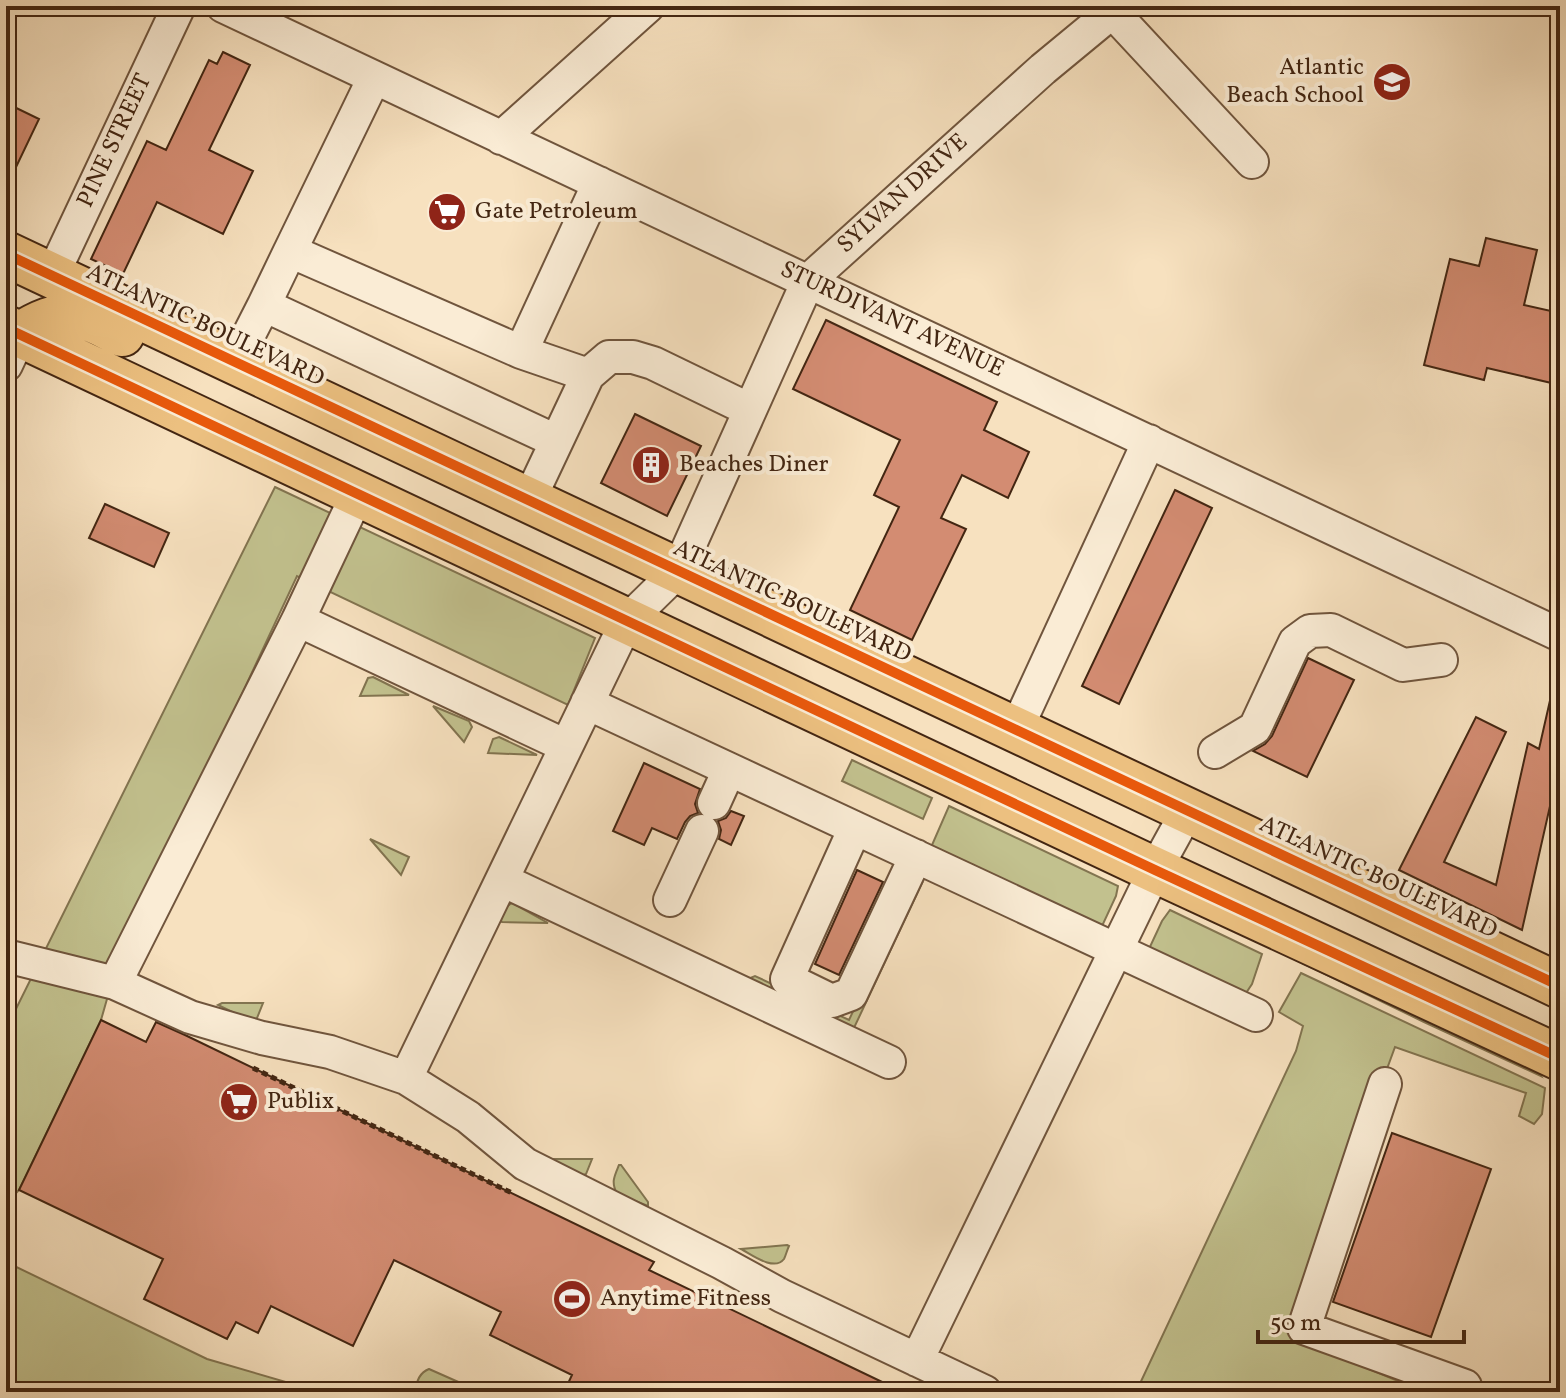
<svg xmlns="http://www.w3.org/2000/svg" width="1566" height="1398" font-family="Vollkorn,serif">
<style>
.green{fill:#c2c18e;stroke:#827450;stroke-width:2}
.building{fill:#d38c72;stroke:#432612;stroke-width:2}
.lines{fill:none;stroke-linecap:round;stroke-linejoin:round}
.minor-casing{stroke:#70553d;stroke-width:36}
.highway-casing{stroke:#432612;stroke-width:48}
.path{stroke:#432612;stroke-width:5;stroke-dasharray:6 4;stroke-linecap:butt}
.minor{stroke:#faecd5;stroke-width:32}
.highway{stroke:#ecc080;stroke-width:44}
.cycleway-casing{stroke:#faecd5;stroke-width:15}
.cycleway{stroke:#e8590c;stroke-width:10}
.labels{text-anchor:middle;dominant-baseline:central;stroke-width:8;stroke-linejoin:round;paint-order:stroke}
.poi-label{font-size:24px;fill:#432612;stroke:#faecd5;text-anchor:start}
.street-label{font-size:24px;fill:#432612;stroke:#faecd5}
</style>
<rect width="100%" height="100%" fill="#f7e1bf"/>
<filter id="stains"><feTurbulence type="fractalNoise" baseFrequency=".0025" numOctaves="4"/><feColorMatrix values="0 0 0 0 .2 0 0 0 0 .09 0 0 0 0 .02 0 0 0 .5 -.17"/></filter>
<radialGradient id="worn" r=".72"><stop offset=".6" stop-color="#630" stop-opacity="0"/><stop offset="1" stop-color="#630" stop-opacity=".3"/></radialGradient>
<!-- green -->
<path class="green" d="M 275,487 L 595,638 L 568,705 L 297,576 L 119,957 L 101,1020 L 19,1190 L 6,1204 L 6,1029 Z
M 373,677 L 409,695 L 360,696 L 368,678 Z
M 433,706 L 469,721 L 472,727 L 464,742 Z
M 499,737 L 537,755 L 488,753 L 493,739 Z
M 852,760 L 932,798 L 923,819 L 842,781 Z
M 949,806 L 1118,886 L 1116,896 L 1103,924 L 1100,927 L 934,850 L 932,845 Z
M 370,839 L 409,857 L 401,875 Z
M 922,883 L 853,1030 L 752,984 L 750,978 L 755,976 L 849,1020 L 909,892 L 915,884 Z
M 512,903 L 548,923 L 502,922 L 500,920 L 506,907 Z
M 1170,910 L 1262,954 L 1252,984 L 1244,996 L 1148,951 L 1162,921 Z
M 1306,962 L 1535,1067 L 1541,1076 L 1424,1022 L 1304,964 Z
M 1301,973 L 1545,1088 L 1542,1114 L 1534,1124 L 1519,1116 L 1526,1093 L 1395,1047 L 1293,1325 L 1303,1342 L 1425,1392 L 1136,1392 L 1296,1051 L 1303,1026 L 1279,1012 Z
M 222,1003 L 263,1003 L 257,1018 L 251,1021 L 218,1005 Z
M 545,1159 L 592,1159 L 586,1174 L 582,1176 Z
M 619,1165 L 621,1165 L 648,1202 L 648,1206 L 617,1194 C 611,1182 614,1177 619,1165 Z
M 787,1245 L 789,1246 C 787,1250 786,1255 784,1259 C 774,1272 751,1254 741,1249 Z
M 6,1262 L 207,1359 L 320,1392 L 6,1392 Z
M 429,1369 L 481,1392 L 416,1392 C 416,1382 419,1373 429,1369 Z"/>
<!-- building -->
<path class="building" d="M 223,52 L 250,65 L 209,150 L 253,171 L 223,234 L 157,202 L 123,274 L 91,259 L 147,141 L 166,150 L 209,60 L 217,64 Z
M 6,103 L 39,119 L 6,188 Z
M 1486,238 L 1537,250 L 1524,305 L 1560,313 L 1560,385 L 1487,368 L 1484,380 L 1424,365 L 1450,259 L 1479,266 Z
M 826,320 L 997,402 L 984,430 L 1029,452 L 1008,498 L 962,475 L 941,518 L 966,529 L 912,640 L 850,610 L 899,507 L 874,495 L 900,440 L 793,389 Z
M 635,414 L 701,446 L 667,516 L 601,483 Z
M 1175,490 L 1212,508 L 1119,704 L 1082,686 Z
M 105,504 L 169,533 L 154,567 L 89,538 Z
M 1308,658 L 1354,680 L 1307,777 L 1253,751 L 1265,744 L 1272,736 Z
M 1551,696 L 1560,697 L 1560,810 L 1550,806 L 1522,930 L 1399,870 L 1476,717 L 1506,732 L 1444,862 L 1496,885 L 1528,743 L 1539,749 Z
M 644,763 L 700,789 L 695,804 L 698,813 L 690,816 L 685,822 L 677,839 L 652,828 L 644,845 L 613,831 Z
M 731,811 L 744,816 L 731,845 L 719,839 L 721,830 L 718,821 L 726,818 Z
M 857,870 L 883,882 L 839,975 L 815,964 Z
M 101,1020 L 146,1042 L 156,1022 L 185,1035 L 654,1262 L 649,1270 L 903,1392 L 564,1392 L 572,1375 L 490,1335 L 501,1312 L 394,1260 L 353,1346 L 271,1306 L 258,1333 L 236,1322 L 227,1339 L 144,1299 L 163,1259 L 19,1190 Z
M 1392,1133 L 1491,1169 L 1431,1337 L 1333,1302 Z"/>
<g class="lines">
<defs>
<path id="minor" d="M 223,6 C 668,217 1115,425 1560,635
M 1107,6 L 1252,162
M 501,138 L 648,6
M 290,251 L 374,78
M 52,276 L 179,6
M 521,352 L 599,183
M 235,362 L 264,305
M 6,365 L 20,335
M 556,441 L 264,305 L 290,251 L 521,352 L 588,375 L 609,357 L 633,357 L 653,363 L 750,410
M 529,500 L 588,375
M 298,620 L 566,746
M 587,703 L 1256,1015
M 1016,730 L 1149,441
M 1215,752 L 1255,728 L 1295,642 L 1310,631 L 1331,630 L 1403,665 L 1441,660
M 714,803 L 729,770
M 855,828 L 787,979 L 832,1001 L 851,994 L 916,856
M 502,880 L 889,1062
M 670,900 L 702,831
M 6,956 L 115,983 L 190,1017 L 262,1038 L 330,1052 L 406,1078 L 468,1117 L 525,1164 L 722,1263 L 782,1296 L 985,1392
M 115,983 L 298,620 L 357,495
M 406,1078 L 627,621 L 678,571 L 808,281 L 1043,69 L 1112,12
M 1385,1084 L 1304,1328 L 1465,1386
M 917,1360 L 1155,870 L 1188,810"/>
<path id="highway" d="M 6,254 L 1560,986
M 6,328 L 1155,870 L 1560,1058
M 20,335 C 36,324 59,313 80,316 C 94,319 109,328 122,334"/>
</defs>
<!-- minor casing -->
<use href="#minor" class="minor-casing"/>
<!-- highway casing -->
<use href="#highway" class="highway-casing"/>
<!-- path -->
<path class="path" d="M 253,1068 L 514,1194"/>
<!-- minor -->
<use href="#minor" class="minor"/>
<!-- highway -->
<use href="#highway" class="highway"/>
<defs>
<path id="cycleway" d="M 6,254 L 1560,986
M 6,328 L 1155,870 L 1560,1058"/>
</defs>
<!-- cycleway casing -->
<use href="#cycleway" class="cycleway-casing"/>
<!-- cycleway -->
<use href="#cycleway" class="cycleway"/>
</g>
<!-- icons -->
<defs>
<symbol id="school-disc" viewBox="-11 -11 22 22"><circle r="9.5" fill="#8f2418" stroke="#faecd5"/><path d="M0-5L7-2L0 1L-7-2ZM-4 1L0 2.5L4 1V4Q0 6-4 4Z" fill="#fff"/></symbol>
<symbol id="supermarket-disc" viewBox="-11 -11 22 22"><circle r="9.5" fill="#8f2418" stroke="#faecd5"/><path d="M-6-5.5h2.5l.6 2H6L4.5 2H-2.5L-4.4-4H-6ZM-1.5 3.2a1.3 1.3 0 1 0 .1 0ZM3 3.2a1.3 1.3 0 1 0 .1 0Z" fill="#fff"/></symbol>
<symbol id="building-disc" viewBox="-11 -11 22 22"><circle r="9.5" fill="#8f2418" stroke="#faecd5"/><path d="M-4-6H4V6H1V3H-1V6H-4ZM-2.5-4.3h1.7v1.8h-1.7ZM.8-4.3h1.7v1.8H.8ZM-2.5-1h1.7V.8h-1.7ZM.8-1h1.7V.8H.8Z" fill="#fff"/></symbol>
<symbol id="stadium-disc" viewBox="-11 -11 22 22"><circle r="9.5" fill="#8f2418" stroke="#faecd5"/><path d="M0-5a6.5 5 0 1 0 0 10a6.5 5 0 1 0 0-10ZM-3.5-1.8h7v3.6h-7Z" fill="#fff"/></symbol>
</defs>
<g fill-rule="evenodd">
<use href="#school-disc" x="1370" y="60" width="44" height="44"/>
<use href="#supermarket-disc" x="425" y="190" width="44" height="44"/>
<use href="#building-disc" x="629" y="443" width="44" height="44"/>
<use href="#supermarket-disc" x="217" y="1080" width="44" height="44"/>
<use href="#stadium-disc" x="550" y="1277" width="44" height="44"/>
</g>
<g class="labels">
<!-- poi labels -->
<g class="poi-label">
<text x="1364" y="68" text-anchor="end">Atlantic<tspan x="1364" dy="28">Beach School</tspan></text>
<text x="475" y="212">Gate Petroleum</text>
<text x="679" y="465">Beaches Diner</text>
<text x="267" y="1102">Publix</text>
<text x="600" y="1299">Anytime Fitness</text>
</g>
<!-- street labels -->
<g class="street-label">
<text transform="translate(115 141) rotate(-65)">PINE STREET</text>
<text transform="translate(903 194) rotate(-42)">SYLVAN DRIVE</text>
<text transform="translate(892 320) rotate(25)">STURDIVANT AVENUE</text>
<text transform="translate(205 326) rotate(25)">ATLANTIC BOULEVARD</text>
<text transform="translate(792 602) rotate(25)">ATLANTIC BOULEVARD</text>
<text transform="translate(1378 878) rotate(25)">ATLANTIC BOULEVARD</text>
</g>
</g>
<!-- margin -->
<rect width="1566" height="1398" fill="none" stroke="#f7e1bf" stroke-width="32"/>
<rect x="8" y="8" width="1550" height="1382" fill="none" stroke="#432612" stroke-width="4"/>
<rect x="16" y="16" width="1534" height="1366" fill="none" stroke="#432612" stroke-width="2"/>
<!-- scale -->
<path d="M1258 1330v12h206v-12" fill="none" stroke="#432612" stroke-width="4"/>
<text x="1270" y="1330" font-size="24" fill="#432612" stroke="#faecd5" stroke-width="6" paint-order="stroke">50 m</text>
<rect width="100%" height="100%" filter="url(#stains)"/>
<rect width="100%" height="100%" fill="url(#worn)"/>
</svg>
